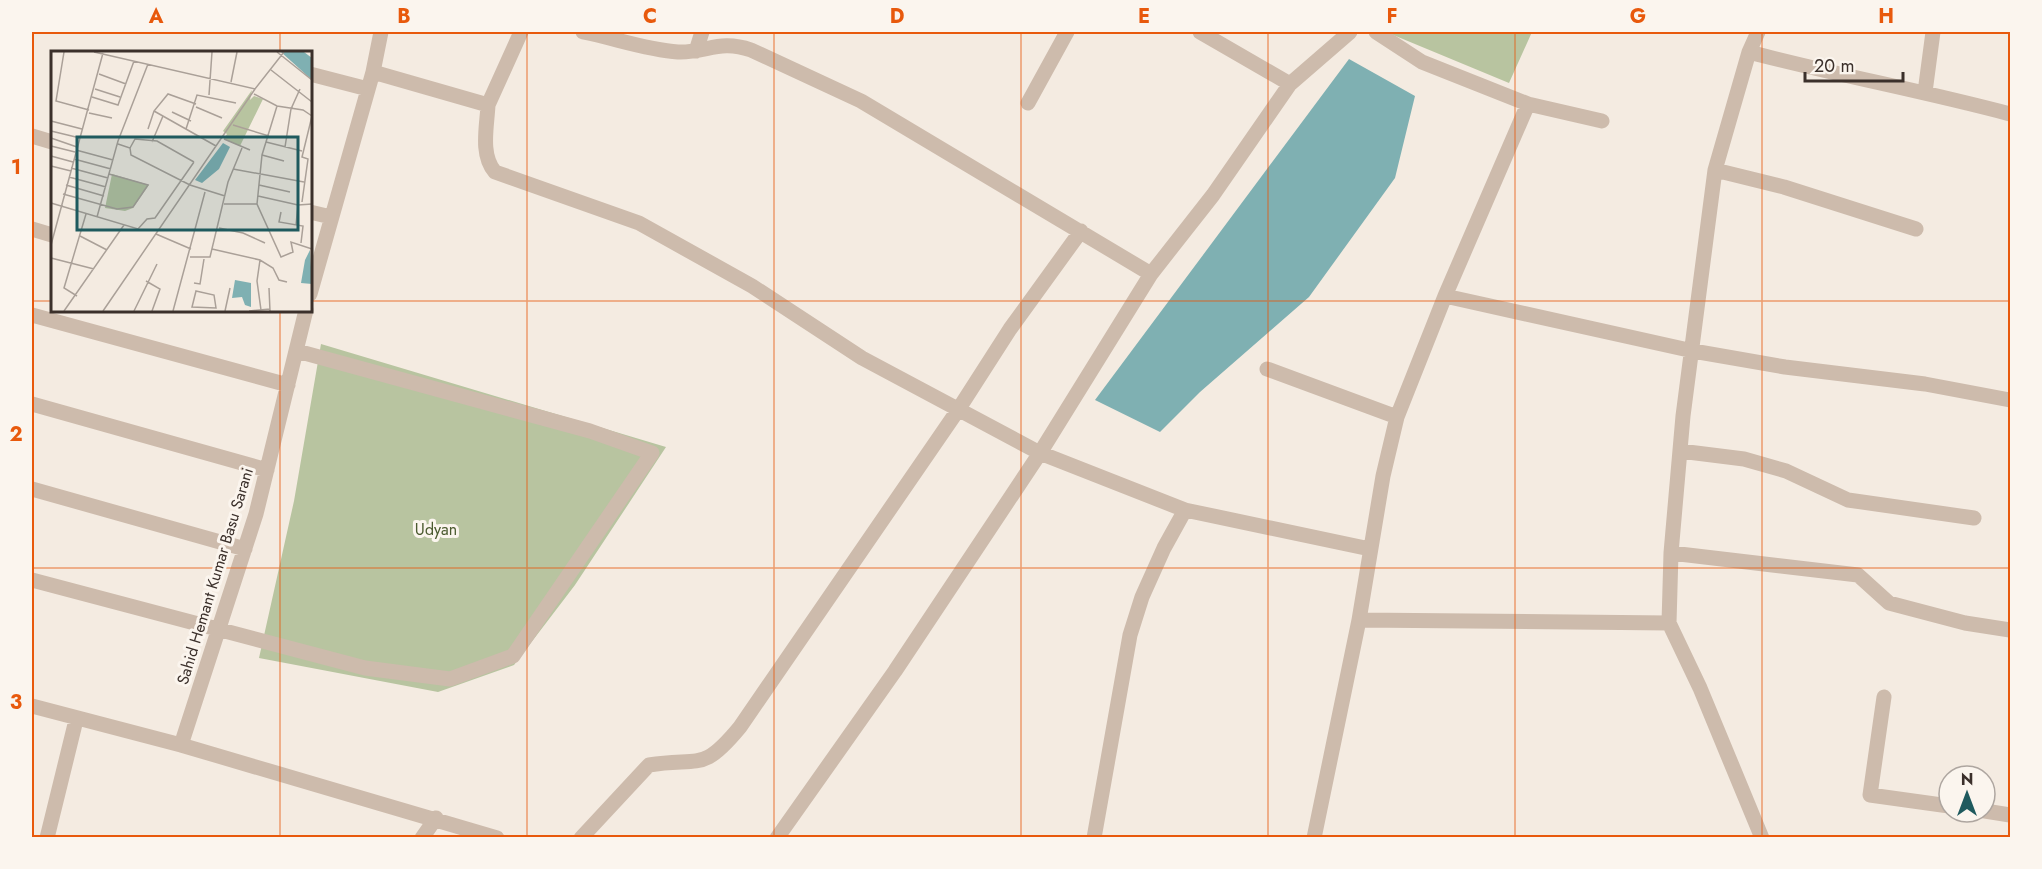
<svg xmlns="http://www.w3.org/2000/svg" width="2042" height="869" font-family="Jost,sans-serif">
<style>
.green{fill:#b8c4a0}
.water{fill:#7fb0b2}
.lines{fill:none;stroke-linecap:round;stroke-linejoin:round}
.minor{stroke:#cdbbac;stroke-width:15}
.grid{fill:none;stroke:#e8590c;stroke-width:1.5;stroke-opacity:0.55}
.labels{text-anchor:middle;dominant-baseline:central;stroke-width:6;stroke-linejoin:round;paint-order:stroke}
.park-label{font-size:16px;fill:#4a5a2e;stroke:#fbf5ee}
.street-label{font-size:16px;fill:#3b302b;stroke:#fbf5ee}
.inset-road{fill:none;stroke:#aaa098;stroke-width:1.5}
.view{fill:#1f5a5e;fill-opacity:0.15;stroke:#1f5a5e;stroke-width:3}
.inset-edge{fill:none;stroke:#3b302b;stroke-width:3}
.neatline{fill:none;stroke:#e8590c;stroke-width:2}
.grid-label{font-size:20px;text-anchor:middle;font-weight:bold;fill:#e8590c}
</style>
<rect width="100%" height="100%" fill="#f4ebe1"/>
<!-- green -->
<path class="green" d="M 1386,32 L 1532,32 L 1509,83 Z
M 321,344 L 666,447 L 575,585 L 514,665 L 438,692 L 259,658 L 294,501 Z"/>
<!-- water -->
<path class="water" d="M 1349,59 L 1415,96 L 1395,178 L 1309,297 L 1200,392 L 1160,432 L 1095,400 Z"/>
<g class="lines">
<!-- minor -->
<path class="minor" d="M 583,32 C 614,38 647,50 678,52 C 707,53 719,39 751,50 L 861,101 L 1151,274
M 1200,32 L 1290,84
M 1376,32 L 1422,62 L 1528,104 L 1602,121
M 1758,32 L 1749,52 L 1715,170 L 1683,416 L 1671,553 L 1669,623 L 1700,688 L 1762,838
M 696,51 L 702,32
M 1749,52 C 1836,75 1924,91 2010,114
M 373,72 L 488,105 C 487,126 480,155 495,172 L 639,223 L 752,286 L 862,358 L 1040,453 L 1185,510 L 1370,549
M 310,74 L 368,89
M 1925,92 L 1933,32
M 1028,103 L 1067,32
M 488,105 L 521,32
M 32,136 L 52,142
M 1715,170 L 1784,187 L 1916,229
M 310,212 L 331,217
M 32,229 L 52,235
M 310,294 L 373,72 L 381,32
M 1445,296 L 1693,351 L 1785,367 L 1925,384 L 2010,400
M 32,315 L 288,385
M 1267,369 L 1397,417
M 32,404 L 267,470
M 1680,451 L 1744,459 L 1786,471 L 1848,500 L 1974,518
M 32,489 L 245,549
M 1671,553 L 1858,575 L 1889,603 L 1965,623 L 2010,630
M 32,580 L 365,668 L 450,679 L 513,656 L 652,453 L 590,431 L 297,351
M 1359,620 L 1669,623
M 1884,697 L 1870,795 L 1949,806
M 32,706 L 181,745 L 497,838
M 181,745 L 256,514 L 306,310
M 1985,811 L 2010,815
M 47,838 L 76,720
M 422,838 L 436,818
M 581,838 L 649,765 C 701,757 702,773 740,727 L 958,410 L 1010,329 L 1081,231
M 777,838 L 895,671 L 1040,453 L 1151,274 L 1213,195 L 1290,84 L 1350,32
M 1094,838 L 1130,635 L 1142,597 L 1164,548 L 1185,510
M 1314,838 L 1359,620 L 1383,476 L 1397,417 L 1445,296 L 1528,104"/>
</g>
<!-- grid -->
<path class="grid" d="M 280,32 L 280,52M 527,32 L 527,838M 774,32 L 774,838M 1021,32 L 1021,838M 1268,32 L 1268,838M 1515,32 L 1515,838M 1762,32 L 1762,838M 32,301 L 52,301M 310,301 L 2010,301M 280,310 L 280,838M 32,568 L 2010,568"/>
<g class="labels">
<!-- park labels -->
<g class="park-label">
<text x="436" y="529">Udyan</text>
</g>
<!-- street labels -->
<g class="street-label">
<text transform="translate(215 576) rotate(-73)">Sahid Hemant Kumar Basu Sarani</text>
</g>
</g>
<!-- overview -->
<g transform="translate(51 51)">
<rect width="261" height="261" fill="#f4ebe1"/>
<path d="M 201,39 L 199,49 L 203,45 L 212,48 L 189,95 L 173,88 L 176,83 L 172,80 ZM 61,123 L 98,134 L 82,157 L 74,160 L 54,157 Z" fill="#b8c4a0"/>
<path d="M 230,1 L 253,1 L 261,7 L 261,29 ZM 172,92 L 179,96 L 168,118 L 151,132 L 144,129 ZM 259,199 L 261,233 L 250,232 L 254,209 ZM 184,229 L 200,232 L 200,256 L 194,254 L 191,246 L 181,247 Z" fill="#7fb0b2"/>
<path class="inset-road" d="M 13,1 L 5,50 L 38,59M 43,1 L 204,38 L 233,1M 226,1 L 261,29M 220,19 L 261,51M 48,23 L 75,33M 180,31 L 186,1M 44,38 L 69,46M 203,43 L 226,55 L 252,59 L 261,65M 158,44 L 161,1M 41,46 L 67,54 L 83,10M 226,55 L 211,104 L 206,153 L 230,206 L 242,201 L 240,191 L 261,198M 145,56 L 171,67M 103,60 L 165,95M 121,61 L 140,70M 38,62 L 61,67M 0,70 L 31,78M 182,74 L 218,85M 97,78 L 103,60 L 117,43 L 145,53M 135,78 L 146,44 L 185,52M 0,80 L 29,87M 0,87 L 26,96M 173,88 L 199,99M 101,91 L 112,65M 215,91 L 251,100M 67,93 L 79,97 L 80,104 L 139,134 L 174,145M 0,95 L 24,101M 234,96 L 240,58 L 249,38M 79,97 L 84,88 L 106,90 L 143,111M 25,99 L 62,109M 211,104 L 233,110M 0,105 L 22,111M 23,108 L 60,118M 0,115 L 20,120M 20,117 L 57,127M 182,118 L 253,131M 18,126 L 55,136M 15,134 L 53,145M 208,134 L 239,141M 12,143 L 66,158 L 82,156 L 97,134 L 58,123M 207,145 L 247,154 L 261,153M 251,151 L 257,108 L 251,106 L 261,65M 0,152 L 87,178 L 96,168 L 104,167 L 143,111M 173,153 L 206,153M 230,161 L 228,171 L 252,175 L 250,192M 46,166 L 67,90 L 97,13M 245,174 L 247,154M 168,177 L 192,182 L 214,192M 105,183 L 140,198M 29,185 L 56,199M 0,194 L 52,2M 161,198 L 209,209 L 222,217 L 228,229 L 236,231M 139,206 L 159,206 L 177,131 L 191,97M 0,207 L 43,218M 209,209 L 206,230 L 210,259M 95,230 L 109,238 L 101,260M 143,232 L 149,233 L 153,208M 218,237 L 219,260M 145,240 L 163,244 L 165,257 L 141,256 ZM 26,245 L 13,237 L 35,163M 13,260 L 73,174M 52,260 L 204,38M 83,260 L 106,213M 122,260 L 154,141M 174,260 L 179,237M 198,260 L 219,258"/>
<path class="view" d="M 26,86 L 247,86 L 247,179 L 26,179 Z"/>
<rect width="261" height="261" class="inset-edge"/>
</g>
<!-- border -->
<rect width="2042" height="869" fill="none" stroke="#fbf5ee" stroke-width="66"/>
<!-- north arrow -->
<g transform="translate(1967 794)"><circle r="28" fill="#fbf5ee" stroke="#aea6a0" stroke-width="1.5"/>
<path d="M0-4.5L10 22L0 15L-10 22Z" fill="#1f5a5e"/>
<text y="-9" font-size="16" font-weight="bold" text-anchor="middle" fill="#3b302b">N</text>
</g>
<!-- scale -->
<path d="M1805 72v9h98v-9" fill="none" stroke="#3b302b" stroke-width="3"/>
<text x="1814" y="72" font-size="18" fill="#3b302b" stroke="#fbf5ee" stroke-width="4.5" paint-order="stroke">20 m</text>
<rect x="33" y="33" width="1976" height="803" class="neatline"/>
<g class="grid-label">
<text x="156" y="23">A</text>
<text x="404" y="23">B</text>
<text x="650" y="23">C</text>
<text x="897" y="23">D</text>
<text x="1144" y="23">E</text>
<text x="1392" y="23">F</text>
<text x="1638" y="23">G</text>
<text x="1886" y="23">H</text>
<text x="16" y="174">1</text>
<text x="16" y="441">2</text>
<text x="16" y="709">3</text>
</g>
</svg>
